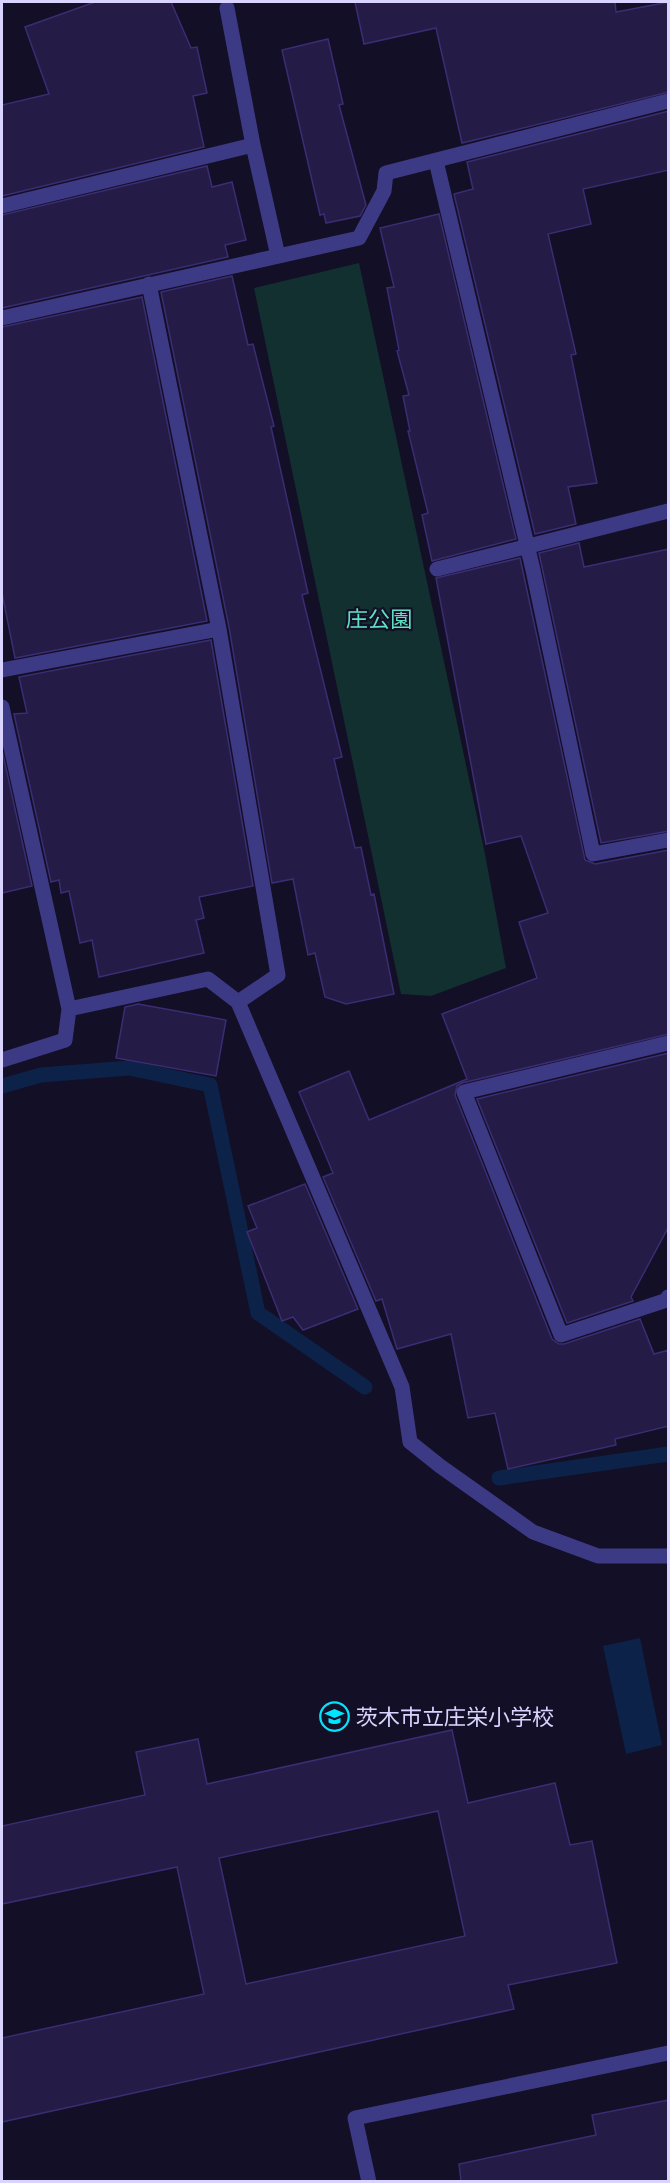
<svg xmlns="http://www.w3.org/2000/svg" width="670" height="2183" font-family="'Space Grotesk','Noto Sans JP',sans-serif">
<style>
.green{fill:#12302f}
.water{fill:#0c2248}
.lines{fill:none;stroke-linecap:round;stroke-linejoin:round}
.stream{stroke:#0c2248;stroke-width:15}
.building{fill:#241b47;stroke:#3b2d73;stroke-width:1.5;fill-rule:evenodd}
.street{stroke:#3d3a85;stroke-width:15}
.labels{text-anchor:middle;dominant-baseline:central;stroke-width:4.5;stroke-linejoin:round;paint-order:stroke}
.park-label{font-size:22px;fill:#5fe0c0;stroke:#130f26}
.poi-label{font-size:22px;fill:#d9d4ff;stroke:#130f26;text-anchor:start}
</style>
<rect width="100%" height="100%" fill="#130f26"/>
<!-- green -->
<path class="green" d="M 359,263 L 485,854 L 506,968 L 431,996 L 401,994 L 254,288 Z"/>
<!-- water -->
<path class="water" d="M 640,1638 L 662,1745 L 626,1754 L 603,1646 Z"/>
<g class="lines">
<!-- stream -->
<path class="stream" d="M 2,1086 L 41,1075 L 129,1068 L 210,1085 L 258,1313 L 365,1387
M 499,1478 L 668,1454"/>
</g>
<!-- building -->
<path class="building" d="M 95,2 L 171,2 L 191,48 L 197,47 L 207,93 L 193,96 L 204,147 L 2,196 L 2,105 L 49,94 L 25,27 Z
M 355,2 L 615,2 L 616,12 L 669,2 L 669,92 L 462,143 L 436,28 L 364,44 Z
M 328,39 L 343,104 L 339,105 L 366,205 L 360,216 L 326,223 L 324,214 L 320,215 L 282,50 Z
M 669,111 L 669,170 L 583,189 L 591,224 L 548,234 L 576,354 L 571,355 L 597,483 L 568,487 L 576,524 L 535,534 L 454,194 L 473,189 L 467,162 Z
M 207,166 L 212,187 L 232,182 L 246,240 L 225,245 L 228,257 L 2,308 L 2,215 Z
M 439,214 L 516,539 L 432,561 L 422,515 L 428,513 L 408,431 L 410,431 L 403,396 L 409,395 L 397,351 L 399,350 L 387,288 L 394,287 L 380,228 Z
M 232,276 L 248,345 L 253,344 L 274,426 L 271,427 L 308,593 L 302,595 L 342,757 L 334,759 L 355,848 L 361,847 L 371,895 L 374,894 L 394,994 L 346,1004 L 325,997 L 315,953 L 308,955 L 293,879 L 272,883 L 229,627 L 161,292 Z
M 142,297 L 207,621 L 15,658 L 2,593 L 2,327 Z
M 579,543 L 584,567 L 669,549 L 669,831 L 601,843 L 539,553 Z
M 520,558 L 585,860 L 595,864 L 669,850 L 669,1034 L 462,1083 L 457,1086 L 455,1095 L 552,1339 L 559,1344 L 564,1344 L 640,1319 L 654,1354 L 669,1350 L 669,1426 L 615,1439 L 616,1445 L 508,1469 L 495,1413 L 468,1418 L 451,1334 L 397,1349 L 382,1299 L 376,1301 L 323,1177 L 333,1173 L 299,1092 L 349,1071 L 369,1120 L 467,1079 L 442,1014 L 537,978 L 519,922 L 548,913 L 521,836 L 486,844 L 436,578 Z
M 211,640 L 253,886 L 199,897 L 204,918 L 196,920 L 204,953 L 99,977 L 92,940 L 80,943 L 69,891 L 61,893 L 59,880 L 51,882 L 14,714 L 27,713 L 19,677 Z
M 2,750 L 32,886 L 2,893 Z
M 138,1004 L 226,1020 L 216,1076 L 116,1058 L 125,1007 Z
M 669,1053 L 669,1226 L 631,1297 L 633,1301 L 567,1323 L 477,1099 Z
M 305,1184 L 358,1309 L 303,1330 L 293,1317 L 282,1321 L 247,1232 L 257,1228 L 248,1206 Z
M 452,1730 L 468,1803 L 555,1783 L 570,1845 L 592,1841 L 617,1963 L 508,1985 L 514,2009 L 2,2122 L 2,2038 L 204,1994 L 177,1867 L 2,1904 L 2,1826 L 145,1795 L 136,1752 L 198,1739 L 207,1784 ZM 438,1811 L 465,1936 L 246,1984 L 219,1858 Z
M 669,2100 L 669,2181 L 461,2181 L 459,2164 L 596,2135 L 592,2115 Z"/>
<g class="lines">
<!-- street -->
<path class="street" d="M 227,8 L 253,145
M 436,161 L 533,570 L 593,854 L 668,840
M 2,206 L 253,145 L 278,256
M 149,284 L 219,629 L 278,975 L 238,1002
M 2,318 L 359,238 L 384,191 L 386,173 L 668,101
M 437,569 L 668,511
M 2,670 L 219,629
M 2,707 L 69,1009 L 65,1040 L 2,1060
M 69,1009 L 208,979 L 238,1002 L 402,1387 L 410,1442 L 440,1466 L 533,1532 L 598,1556 L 668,1556
M 668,1043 L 464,1092 L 561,1335 L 667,1300 L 668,1297
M 369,2182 L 355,2118 L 668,2053"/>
</g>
<!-- icons -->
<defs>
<symbol id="school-ring" viewBox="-11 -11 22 22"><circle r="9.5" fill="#130f26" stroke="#00e5ff" stroke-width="1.5"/><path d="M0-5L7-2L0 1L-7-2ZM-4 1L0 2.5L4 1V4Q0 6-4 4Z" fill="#00e5ff"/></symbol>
</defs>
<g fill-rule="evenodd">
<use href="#school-ring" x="318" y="1700" width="33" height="33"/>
</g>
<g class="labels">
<!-- park labels -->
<g class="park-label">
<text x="379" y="619">庄公園</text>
</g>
<!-- poi labels -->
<g class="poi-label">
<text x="356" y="1717">茨木市立庄栄小学校</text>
</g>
</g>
<!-- border -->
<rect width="670" height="2183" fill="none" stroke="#d9d4ff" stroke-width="6"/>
</svg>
